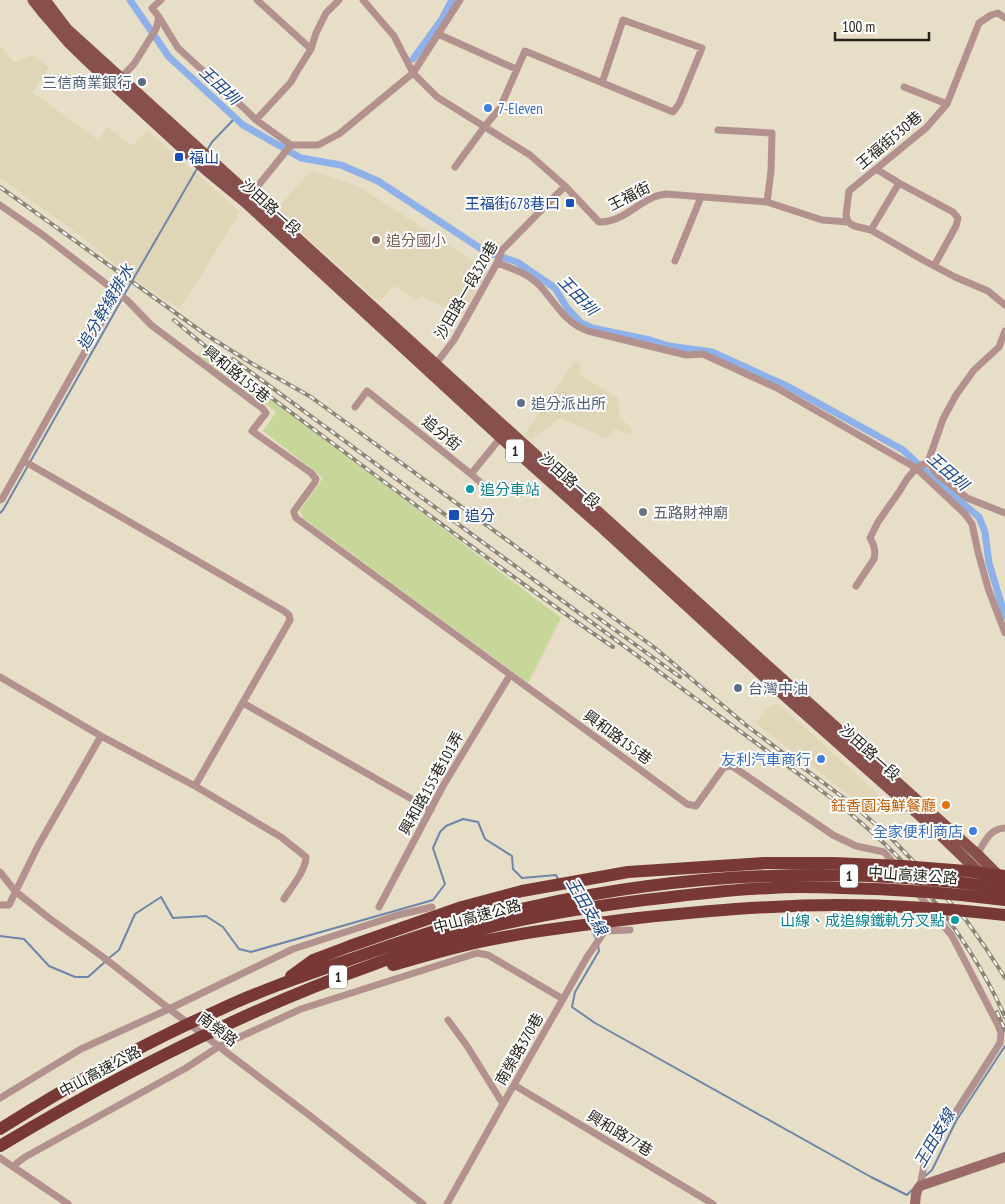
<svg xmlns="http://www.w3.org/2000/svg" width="1005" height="1204" font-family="'PT Sans Narrow','Noto Sans TC',sans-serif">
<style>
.built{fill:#e0d5b7}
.green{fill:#c7d79a}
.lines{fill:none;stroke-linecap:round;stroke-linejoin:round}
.stream{stroke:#6e86aa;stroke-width:2}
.canal{stroke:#8db1e8;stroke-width:7}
.street{stroke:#b2918e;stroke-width:7}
.secondary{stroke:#9a6b68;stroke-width:10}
.primary{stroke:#88504d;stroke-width:11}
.rail-casing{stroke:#8c8676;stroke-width:4}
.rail{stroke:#fff;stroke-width:2;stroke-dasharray:5.5;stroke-linecap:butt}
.highway-bridge{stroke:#773836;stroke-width:12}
.service-dot{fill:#5c6f8a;stroke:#fff;stroke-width:2}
.shop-dot{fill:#3f7fe0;stroke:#fff;stroke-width:2}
.transit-dot{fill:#1a4fb4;stroke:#fff;stroke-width:2}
.education-dot{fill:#8d6e63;stroke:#fff;stroke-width:2}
.culture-dot{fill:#0f9aa8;stroke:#fff;stroke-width:2}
.worship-dot{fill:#6b7280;stroke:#fff;stroke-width:2}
.food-dot{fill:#e8710a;stroke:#fff;stroke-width:2}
.labels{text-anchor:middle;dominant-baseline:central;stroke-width:4;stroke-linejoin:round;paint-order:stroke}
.shield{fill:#fff;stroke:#67655f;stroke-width:1}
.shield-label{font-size:14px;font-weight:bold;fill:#26231b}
.service-label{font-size:15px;fill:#4e5e75;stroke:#fff;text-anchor:start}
.shop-label{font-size:15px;fill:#366cbe;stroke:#fff;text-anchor:end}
.street-label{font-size:15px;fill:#26231b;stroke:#fff}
.transit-label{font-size:15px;fill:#164399;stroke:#fff;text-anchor:start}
.education-label{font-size:15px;fill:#785e54;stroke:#fff;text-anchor:start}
.culture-label{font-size:15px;fill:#0d838f;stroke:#fff;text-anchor:start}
.worship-label{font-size:15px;fill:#5b616d;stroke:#fff;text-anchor:start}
.food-label{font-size:15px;fill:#c56008;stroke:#fff;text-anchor:end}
.water-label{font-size:16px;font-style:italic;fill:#194485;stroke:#fff}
</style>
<rect width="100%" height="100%" fill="#e6dec7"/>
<!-- built -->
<path class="built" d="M 0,46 L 14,62 L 33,55 L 49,68 L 32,92 L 98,140 L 108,127 L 132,146 L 147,130 L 240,212 L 180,309 L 134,280 L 81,236 L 0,178 Z
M 311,171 L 360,187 L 488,271 L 463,315 L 421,296 L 418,300 L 394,286 L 379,302 L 276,210 Z
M 575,361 L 582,366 L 578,374 L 618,398 L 620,418 L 633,429 L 629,434 L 615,429 L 606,438 L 560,418 L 531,440 L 524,435 Z
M 779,704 L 879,795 L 867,809 L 755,723 L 770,706 Z"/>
<!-- green -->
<path class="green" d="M 204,348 L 561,618 L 528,683 L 303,518 L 300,510 L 323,478 L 263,431 L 276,412 L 198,356 Z"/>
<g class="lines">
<!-- stream -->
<path class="stream" d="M 207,150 L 212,142 L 235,118
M 124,295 L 198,167
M 0,513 L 3,510 L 122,299
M 591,929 L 596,938
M 0,936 L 24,939 L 49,966 L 75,977 L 88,977 L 106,961
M 598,945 L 599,951 L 575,992 L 572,1007 L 595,1023 L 871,1177 L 907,1195 L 914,1188
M 109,958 L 119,950 L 135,914 L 161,897 L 173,918 L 206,916 L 223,927 L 239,949 L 251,952 L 433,900 L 445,884 L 433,848 L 440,832 L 446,826 L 463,819 L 478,822 L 485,839 L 512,856 L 513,869 L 522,878 L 556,875 L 558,879
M 924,1177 L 932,1170 L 956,1121 L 1005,1046"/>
<!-- canal -->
<path class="canal" d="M 130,0 L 169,57 L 243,125 L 301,158 L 341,165 L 378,181 L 486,252 L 517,262 L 555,288 L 567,308 L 581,323 L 592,328 L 650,340 L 669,346 L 712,352 L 789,387 L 903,450 L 945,489 L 979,517 L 985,532 L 989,563 L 1005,616
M 413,59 L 442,19 L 452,0"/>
<!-- street -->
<path class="street" d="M 257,0 L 311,49
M 363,0 L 394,36 L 413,73 L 437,97 L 530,155 L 565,186 L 599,222 C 623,222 634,205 654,197 C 658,195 662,195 666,194 L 767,202 L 822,220 L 848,222 L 854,226 L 871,230 L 923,260 L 955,277 L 988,291 L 1005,305
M 159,17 L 178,48 L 247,111 L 256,120 L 291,145
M 438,34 L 516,69
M 118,81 L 134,64 L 156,29 L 159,17 L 152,8 L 161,0
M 904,87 L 947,104
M 256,120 L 291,82 L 296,73 L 311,49 L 316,33 L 326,13 L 339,0
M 718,130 L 772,133 L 771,171 L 767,202
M 455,167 L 485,126 L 500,108 L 525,51 L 673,112 L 679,104 L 702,48 L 623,20 L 602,83
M 876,169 L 899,183 L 953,212 L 958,218 L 956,226 L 934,266
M 248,198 L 291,145 L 318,145 L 339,134 L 413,73 L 460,0
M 0,205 L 43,235 L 118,293 L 127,300 L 151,325 L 262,408 L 266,413 L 252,431 L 311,473 L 316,479 L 315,482 L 294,511 L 294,513 L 296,518 L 687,804 L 696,806 L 724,767 L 732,766 L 833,835 L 856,846 L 884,852 L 896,866
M 848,222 L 846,215 L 849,191 L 926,128 L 947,104 L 979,23 L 991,15 L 998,13 L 1005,18
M 871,230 L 899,183
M 675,261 L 701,197
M 497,263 C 514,269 529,274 541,287 C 556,304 565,323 588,331 L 686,355 L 703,354 L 777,388 L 916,468 L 965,514 L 972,524 L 978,552 L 988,588 L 1005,633
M 435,365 L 454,340 L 497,263 L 502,250 L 565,186
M 355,407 L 367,391 L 471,474 L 502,436
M 24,461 L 284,611 L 289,615 L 290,620 L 195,786
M 928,462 L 943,419 L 956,395 L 974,370 L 999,347 L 1005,331
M 928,462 L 938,475 L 967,498 L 1005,513
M 471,474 L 489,490
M 0,500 L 2,499 L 118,293
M 856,586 L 874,559 C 876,551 874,544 870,538 L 878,522 L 899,492 L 907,479 L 916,468 L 928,462
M 0,677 L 101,736 L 195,786 L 281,837 L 306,857 C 306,870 291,888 284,899
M 243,703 L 431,810
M 976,856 C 985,843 988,829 1005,828
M 0,872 L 15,891 L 49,918 L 103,957 L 172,1011 L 309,1115 L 423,1204
M 917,892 L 952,936 L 998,1025 L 1001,1033 L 1000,1043 L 952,1118 L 926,1155 L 920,1186
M 0,905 L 9,905 L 38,846 L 101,736
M 379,907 L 443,786 L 510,675
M 448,1020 L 467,1046 L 503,1104
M 514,1085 L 713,1204
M 0,1098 L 81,1049 L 169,1009 L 293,949 L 398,915 L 432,907
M 0,1158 L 68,1204
M 13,1166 L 25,1157 L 186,1068 L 218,1047 L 301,1009 L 477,953 L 488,955 L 563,999
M 447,1204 L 503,1104 L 587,957 L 605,931 L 630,930"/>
<!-- secondary -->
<path class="secondary" d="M 915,1204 C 916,1197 915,1191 920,1186 L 1005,1157"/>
<!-- primary -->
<path class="primary" d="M 33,0 L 44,14 L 69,43 L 96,69 L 206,170 L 245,202 L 501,438 L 601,527 L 787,698 L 928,823 L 983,876
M 45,0 L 67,29 C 370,305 672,581 977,854 L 1002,879"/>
<defs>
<path id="rail" d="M 0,187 L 205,334 L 251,363 L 311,397 L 655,648 L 747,726 L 852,804 L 890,837 L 915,863 L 966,920 L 985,947 L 1005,978
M 174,320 C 231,369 292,413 351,457 C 438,522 524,586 613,647
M 233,359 L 838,803 C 859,821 881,839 900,859 C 908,867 915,877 922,886 C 955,926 984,969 1005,1017
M 593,614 L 680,677
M 997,1012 L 1005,1030"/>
</defs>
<!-- rail casing -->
<use href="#rail" class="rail-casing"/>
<!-- rail -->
<use href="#rail" class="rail"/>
<!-- highway-bridge -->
<path class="highway-bridge" d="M 393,965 C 428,955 463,944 499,938 C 545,929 592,924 638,918 C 704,911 772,905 838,905 C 894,905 950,909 1005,915
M 291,976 L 313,960 L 350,946 L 462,907 L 522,891 L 628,872 L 766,863 L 833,863 L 902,866 L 966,871 L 1005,876
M 0,1129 C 70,1085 143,1043 219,1010 C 257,992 297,978 337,964 C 374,951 411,938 448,927 C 475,918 503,913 530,907 C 686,872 847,866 1005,888
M 0,1146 C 118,1075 242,1011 372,965 C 407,952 442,939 478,930 C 541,914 606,904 671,897 C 705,893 738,889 772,888 C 795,886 818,887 841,888 C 896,889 950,893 1005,900"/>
</g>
<!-- markers -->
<g class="service-dot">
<circle cx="142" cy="82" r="5"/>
<circle cx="521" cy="403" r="5"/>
<circle cx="738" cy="688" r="5"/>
</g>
<g class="shop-dot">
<circle cx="488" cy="108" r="5"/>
<circle cx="821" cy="759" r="5"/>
<circle cx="973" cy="831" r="5"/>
</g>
<g class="transit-dot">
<rect x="174" y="152" width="10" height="10" rx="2.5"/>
<rect x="565" y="198" width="10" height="10" rx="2.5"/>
<rect x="448" y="509" width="12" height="12" rx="2.5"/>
</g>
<circle class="education-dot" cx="376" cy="240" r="5"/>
<g class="culture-dot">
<circle cx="470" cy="489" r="5"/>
<circle cx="955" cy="920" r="5"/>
</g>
<circle class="worship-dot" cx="643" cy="512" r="5"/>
<circle class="food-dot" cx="946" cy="805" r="5"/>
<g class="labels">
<!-- shield labels -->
<g class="shield">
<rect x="506" y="439.5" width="18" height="23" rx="4"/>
<rect x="840" y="864.5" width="18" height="23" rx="4"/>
<rect x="329" y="965.5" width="18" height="23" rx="4"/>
</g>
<g class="shield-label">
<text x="515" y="451">1</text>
<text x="849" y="876">1</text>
<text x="338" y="977">1</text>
</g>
<!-- service labels -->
<g class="service-label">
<text x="132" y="82" text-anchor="end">三信商業銀行</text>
<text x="531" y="403">追分派出所</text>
<text x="748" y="688">台灣中油</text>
</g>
<!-- shop labels -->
<g class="shop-label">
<text x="498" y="108" text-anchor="start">7-Eleven</text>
<text x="811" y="759">友利汽車商行</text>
<text x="963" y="831">全家便利商店</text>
</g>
<!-- street labels -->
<g class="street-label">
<text transform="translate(889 140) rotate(-40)">王福街530巷</text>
<text transform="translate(629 196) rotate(-27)">王福街</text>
<text transform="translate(271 207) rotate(42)">沙田路一段</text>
<text transform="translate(466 290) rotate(-60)">沙田路一段320巷</text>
<text transform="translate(237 374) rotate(39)">興和路155巷</text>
<text transform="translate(442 433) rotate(39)">追分街</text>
<text transform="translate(570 480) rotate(42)">沙田路一段</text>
<text transform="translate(618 737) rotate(36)">興和路155巷</text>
<text transform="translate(870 752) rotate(42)">沙田路一段</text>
<text transform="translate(431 783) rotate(-61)">興和路155巷101弄</text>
<text transform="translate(913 875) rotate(4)">中山高速公路</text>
<text transform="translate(477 916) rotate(-15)">中山高速公路</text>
<text transform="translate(218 1029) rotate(37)">南榮路</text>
<text transform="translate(519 1049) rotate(-60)">南榮路370巷</text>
<text transform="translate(100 1071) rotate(-28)">中山高速公路</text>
<text transform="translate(620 1133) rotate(31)">興和路77巷</text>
</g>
<!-- transit labels -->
<g class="transit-label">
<text x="189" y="157">福山</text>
<text x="560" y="203" text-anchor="end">王福街678巷口</text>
<text x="465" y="515">追分</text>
</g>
<!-- education labels -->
<g class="education-label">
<text x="386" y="240">追分國小</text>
</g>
<!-- culture labels -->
<g class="culture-label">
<text x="480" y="489">追分車站</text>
<text x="945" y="920" text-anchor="end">山線、成追線鐵軌分叉點</text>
</g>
<!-- worship labels -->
<g class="worship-label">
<text x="653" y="512">五路財神廟</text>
</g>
<!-- food labels -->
<g class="food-label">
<text x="936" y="805">鈺香園海鮮餐廳</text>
</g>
<!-- water labels -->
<g class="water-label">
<text transform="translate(220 85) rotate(43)">王田圳</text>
<text transform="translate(578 295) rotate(46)">王田圳</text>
<text transform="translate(105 307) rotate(-60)">追分幹線排水</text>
<text transform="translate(948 471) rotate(41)">王田圳</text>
<text transform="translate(587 906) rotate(59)">王田支線</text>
<text transform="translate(934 1138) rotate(-60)">王田支線</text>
</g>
</g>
<!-- scale -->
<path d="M835 32v8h94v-8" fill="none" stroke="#26231b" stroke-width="2.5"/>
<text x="842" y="32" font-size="15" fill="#26231b" stroke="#ffffff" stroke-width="4" paint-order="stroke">100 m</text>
</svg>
